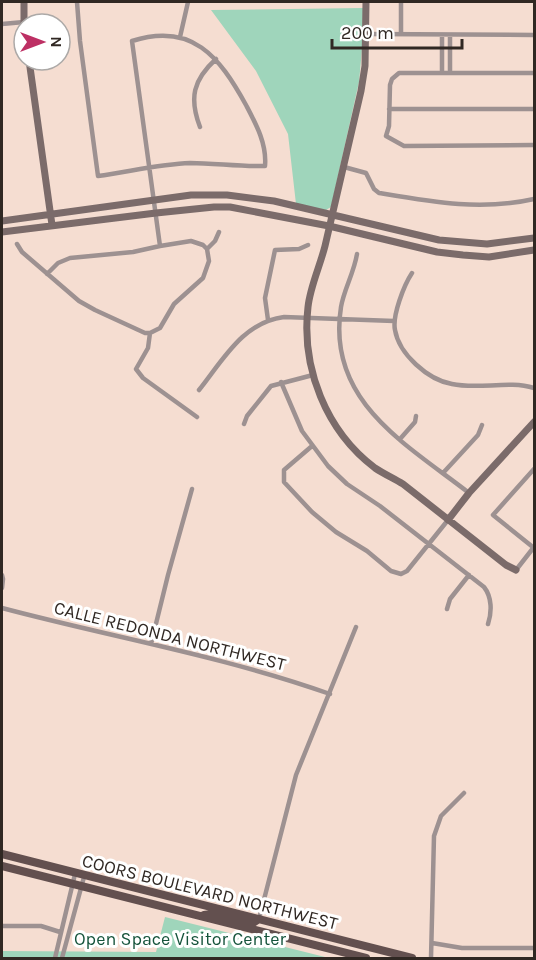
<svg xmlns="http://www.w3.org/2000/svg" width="536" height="960" font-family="Karla,sans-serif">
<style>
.green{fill:#9fd5bb}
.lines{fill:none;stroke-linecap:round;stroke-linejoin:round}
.street{stroke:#9d9191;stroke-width:4.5}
.secondary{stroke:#7b6b6a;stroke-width:7}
.primary{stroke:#63504f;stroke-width:8}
.labels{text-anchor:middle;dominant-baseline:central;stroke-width:6;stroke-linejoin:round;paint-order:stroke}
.street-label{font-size:18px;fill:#302823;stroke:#fff}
.park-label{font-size:18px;fill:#16543c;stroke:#fff}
</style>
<rect width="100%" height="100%" fill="#f5ddd1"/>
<!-- green -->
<path class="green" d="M 363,8 L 362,49 L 359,82 L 331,207 L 326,210 L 296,204 L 288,134 L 256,71 L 211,10 Z
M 165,917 L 329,958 L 2,958 L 2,951 L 156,952 Z"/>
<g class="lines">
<!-- street -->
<path class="street" d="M 77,2 L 80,41 L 98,176 C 128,172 160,164 190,163 C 215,163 240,167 265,166 C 267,144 256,124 246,105 C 219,56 192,22 132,41 C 141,109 151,177 160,246
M 2,24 L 24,22
M 367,34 L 534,35
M 401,34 L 401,2
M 442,35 L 442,73
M 180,37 L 188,2
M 450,73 L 450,35
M 534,73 L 399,73 L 392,79 L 390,85 L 389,126 L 386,136 L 404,146 L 534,145
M 389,109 L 534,109
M 200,127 C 189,98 193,80 216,59
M 344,167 L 366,173 L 374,189 L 379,193 C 432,202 481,211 534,199
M 17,244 L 22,252 L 79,301 L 95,310 L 145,333 L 150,333
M 357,254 C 354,273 344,289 341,307 C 326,401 406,444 469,493
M 412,273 C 404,285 392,316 395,330 C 399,354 428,380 452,384 C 479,390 508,380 534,388
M 47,274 L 58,263 L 70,258 L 133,252 L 160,246 L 191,241 L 203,245 L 207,249
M 268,320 L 265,298 L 275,250 L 299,249 L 308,245
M 281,382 L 302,431 L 328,466 L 347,484 L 380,506 L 484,587 C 492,597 492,612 488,624
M 199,390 C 223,360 243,322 284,317 L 394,321
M 197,417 L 143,378 L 136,369 L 148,348 L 150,333 L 160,328 L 174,304 L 203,278 L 209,261 L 207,249 L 215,241 L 219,232
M 244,424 L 247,416 L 271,386 L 313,375
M 400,439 L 415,422 L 416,416
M 312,446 L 284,470 L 284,482 L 312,512 L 336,532 L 367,551 L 391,571 L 401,574 L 407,571 L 448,520
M 443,473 L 478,435 L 482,425
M 534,548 L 493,515 L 534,469
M 516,570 L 534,547
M 2,575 L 3,579 L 2,588
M 2,608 C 111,637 223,656 330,694
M 447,609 L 450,599 L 469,575
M 151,644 L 168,575 L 192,489
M 259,919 L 296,775 L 356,627
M 2,926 L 41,926 L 60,932
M 432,943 L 462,948 L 534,948
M 55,958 L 75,874
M 62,958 L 84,877
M 431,958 L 434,836 L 441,816 L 464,793"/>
<!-- secondary -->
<path class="secondary" d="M 24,2 L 24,24
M 366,2 L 365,66 L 361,91 C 349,143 337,194 325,246 C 320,266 310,287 308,307 C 301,368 326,431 375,468 C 384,474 393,478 403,484 L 506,565 L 516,570
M 29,60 L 52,225
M 2,221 L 191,195 L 227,195 L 274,201 L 439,240 L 487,244 L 534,238
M 2,232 L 156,213 L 214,207 L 230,207 L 329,226 L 437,252 L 463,255 L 489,257 L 534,250
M 448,520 L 469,493 L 534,422"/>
<!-- primary -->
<path class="primary" d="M 2,854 L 412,958
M 2,866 L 366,958
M 204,915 L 211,914 L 253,923 L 259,919"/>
</g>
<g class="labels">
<!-- street labels -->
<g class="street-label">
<text transform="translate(170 636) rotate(14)">CALLE REDONDA NORTHWEST</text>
<text transform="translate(210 892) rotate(14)">COORS BOULEVARD NORTHWEST</text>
</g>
<!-- park labels -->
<g class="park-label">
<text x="180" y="939">Open Space Visitor Center</text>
</g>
</g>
<!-- border -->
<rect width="536" height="960" fill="none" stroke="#302823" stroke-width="6"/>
<!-- north arrow -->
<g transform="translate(42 42) rotate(90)"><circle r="28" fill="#ffffff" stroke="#aca9a7" stroke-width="1.5"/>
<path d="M0-4.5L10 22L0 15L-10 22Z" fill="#bd3064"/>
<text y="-9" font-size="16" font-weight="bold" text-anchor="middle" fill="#302823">N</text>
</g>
<!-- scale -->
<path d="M332 39v9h130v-9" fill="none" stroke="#302823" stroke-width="3"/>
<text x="341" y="39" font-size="18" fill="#302823" stroke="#ffffff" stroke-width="4.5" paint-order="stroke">200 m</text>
</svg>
